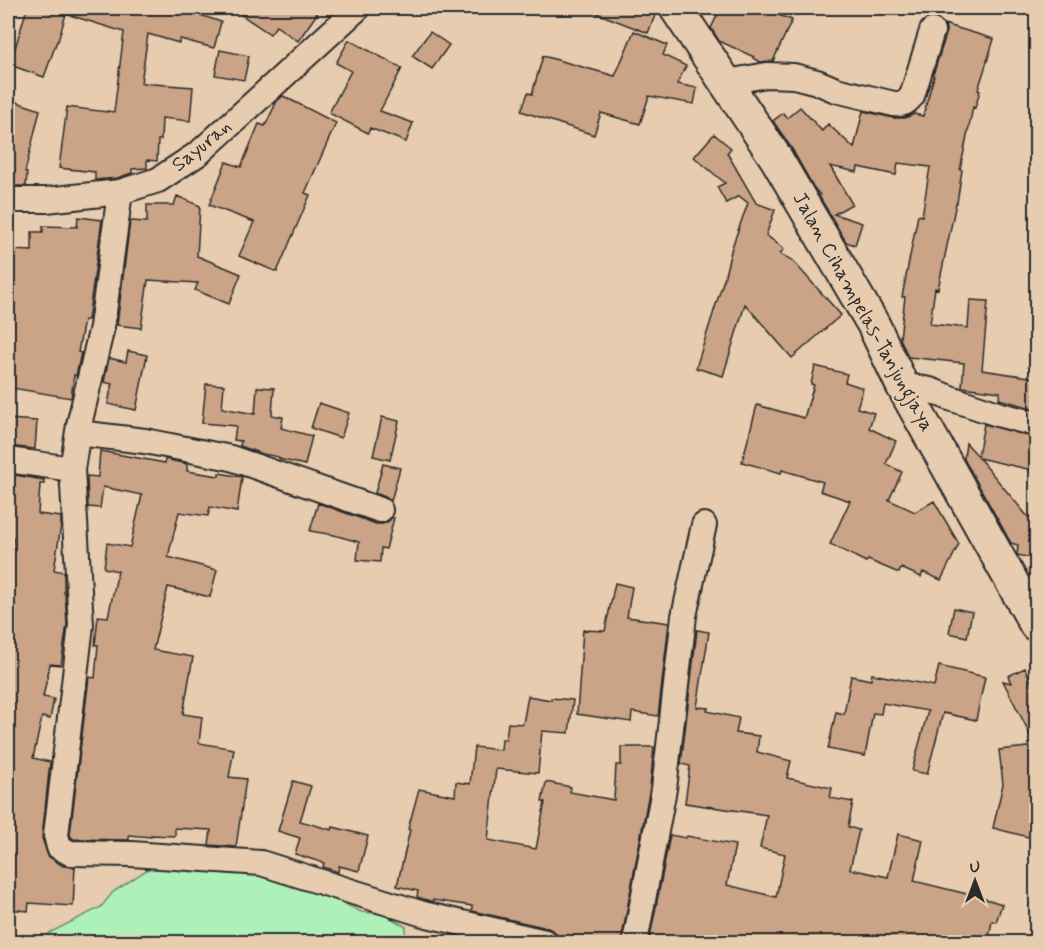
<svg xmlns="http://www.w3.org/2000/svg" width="1044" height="950" font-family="Mynerve,sans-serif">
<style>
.green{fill:#aef0b9;stroke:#6c8e72;stroke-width:1.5}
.building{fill:#cba487;stroke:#2b2b2b;stroke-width:1.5}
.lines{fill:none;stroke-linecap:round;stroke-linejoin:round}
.minor-casing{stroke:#2b2b2b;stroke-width:28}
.major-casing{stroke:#2b2b2b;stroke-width:36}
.minor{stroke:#e7ccaf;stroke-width:24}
.major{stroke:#e7ccaf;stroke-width:32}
.labels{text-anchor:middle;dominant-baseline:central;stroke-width:4.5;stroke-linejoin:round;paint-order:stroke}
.street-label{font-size:20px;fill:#2b2b2b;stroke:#e7ccaf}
</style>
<rect width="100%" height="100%" fill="#e7ccaf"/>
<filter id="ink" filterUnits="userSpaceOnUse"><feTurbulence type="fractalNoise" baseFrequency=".0167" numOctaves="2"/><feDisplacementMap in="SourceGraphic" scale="12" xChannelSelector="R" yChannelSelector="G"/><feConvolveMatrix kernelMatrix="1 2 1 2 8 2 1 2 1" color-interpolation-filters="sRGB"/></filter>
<g filter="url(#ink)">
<!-- green -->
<path class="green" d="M 151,867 L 241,870 L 316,889 L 361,912 L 384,914 L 406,927 L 404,942 L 42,942 L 49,933 L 101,907 L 113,892 Z"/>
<!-- building -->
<path class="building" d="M 27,8 L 198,8 L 197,14 L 221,22 L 214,48 L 180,39 L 179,43 L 148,34 L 141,83 L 193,87 L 190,121 L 162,118 L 161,140 L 158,140 L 157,161 L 147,160 L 147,168 L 132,169 L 132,173 L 117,178 L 95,180 L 95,172 L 59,168 L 67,107 L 107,112 L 107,111 L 114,112 L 124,32 L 66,14 L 58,41 L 57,41 L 44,77 L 10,65 Z
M 231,8 L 321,8 L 298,41 L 276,26 L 270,34 Z
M 586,8 L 658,8 L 648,33 L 586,9 Z
M 721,8 L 772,8 L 770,12 L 792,20 L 773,61 L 760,62 L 753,58 L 754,57 L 719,41 L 711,28 Z
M 944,24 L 994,39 L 978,90 L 980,91 L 975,108 L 973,107 L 960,170 L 962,170 L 957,203 L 956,203 L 938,289 L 935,288 L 930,324 L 968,328 L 970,300 L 988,301 L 982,370 L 1036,378 L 1036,409 L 999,399 L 1000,392 L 962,387 L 964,363 L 908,357 L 900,338 L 905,297 L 902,297 L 918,215 L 922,216 L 930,167 L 898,163 L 896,175 L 858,167 L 857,172 L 830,166 L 852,204 L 834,214 L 862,223 L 855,245 L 846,242 L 819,196 L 820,195 L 814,188 L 792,149 L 773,121 L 783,113 L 787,118 L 800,107 L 822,131 L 828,124 L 854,148 L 863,111 L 893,118 L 905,118 L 914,114 L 923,116 L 934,76 L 933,75 L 946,35 L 946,28 Z
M 634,31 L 667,45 L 663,55 L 686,66 L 677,84 L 697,88 L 694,104 L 649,96 L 640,124 L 601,113 L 594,135 L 521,111 L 528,93 L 532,94 L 543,56 L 615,76 Z
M 430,32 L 449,45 L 432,69 L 412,56 Z
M 349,40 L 402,68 L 380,111 L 413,123 L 406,142 L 370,128 L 368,133 L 329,113 L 351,71 L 336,63 Z
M 220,50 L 249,56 L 244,80 L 215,75 Z
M 283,96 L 336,123 L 305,193 L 310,195 L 277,272 L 239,256 L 254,222 L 209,205 L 226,162 L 241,167 L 259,124 L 265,126 L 277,101 Z
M 8,99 L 40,110 L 25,172 L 27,173 L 26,186 L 8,186 Z
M 714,134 L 731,148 L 727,153 L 756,203 L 775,210 L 766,235 L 784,249 L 780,254 L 792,260 L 841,315 L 792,358 L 745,304 L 723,376 L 696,368 L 724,279 L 732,247 L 748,203 L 739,196 L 726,203 L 717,187 L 725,183 L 694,157 Z
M 177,196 L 200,206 L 197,256 L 241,274 L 229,304 L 195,290 L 198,283 L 148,280 L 141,328 L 117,325 L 130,221 L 147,222 L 147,205 L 174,205 Z
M 78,217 L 102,220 L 88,320 L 84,320 L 78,352 L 81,353 L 76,376 L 74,375 L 71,398 L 12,388 L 14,377 L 8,377 L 8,250 L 32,251 L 32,232 L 43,232 L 43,226 L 77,227 Z
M 128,351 L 147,355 L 136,410 L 108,404 L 112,384 L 104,382 L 109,358 L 126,362 Z
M 815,366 L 847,374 L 845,382 L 863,388 L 857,408 L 874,413 L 869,428 L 896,441 L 886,464 L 902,472 L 889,500 L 915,512 L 934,501 L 959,544 L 941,580 L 923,572 L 921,577 L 901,568 L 899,573 L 868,560 L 866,562 L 830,544 L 850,501 L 820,491 L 823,482 L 782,470 L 781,473 L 742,462 L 757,405 L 804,418 L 814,385 L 811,384 Z
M 206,384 L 224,385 L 222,408 L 255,414 L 257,387 L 274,388 L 272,415 L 283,417 L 281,428 L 312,436 L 305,465 L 279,459 L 279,457 L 263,454 L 240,446 L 241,441 L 234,440 L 236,426 L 202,423 Z
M 319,403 L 349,413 L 341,438 L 311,428 Z
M 382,417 L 399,421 L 390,460 L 373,456 Z
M 8,419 L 37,421 L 35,449 L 8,446 Z
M 984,424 L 1036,438 L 1036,471 L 979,458 L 1028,517 L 1036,519 L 1036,559 L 1017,555 L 1018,545 L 1011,543 L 964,459 L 966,443 L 978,456 Z
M 100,451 L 165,463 L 165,459 L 187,464 L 187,471 L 219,476 L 219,473 L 242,477 L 237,512 L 210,507 L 208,516 L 179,512 L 168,557 L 217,570 L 210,597 L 168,587 L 153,650 L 193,657 L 183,714 L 202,717 L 199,743 L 234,749 L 229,777 L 246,779 L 236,847 L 209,845 L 211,830 L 175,828 L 175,836 L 151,835 L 151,837 L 129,835 L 129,840 L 74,839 L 71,837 L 70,834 L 89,677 L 95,678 L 98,645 L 95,645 L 98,616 L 108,617 L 118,571 L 104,568 L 107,543 L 130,547 L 142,495 L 103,487 L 100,508 L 88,507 L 87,476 L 98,477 Z
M 383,464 L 400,468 L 391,501 L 385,497 L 375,493 Z
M 8,474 L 44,480 L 44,484 L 40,484 L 38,514 L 61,517 L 61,525 L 54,570 L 64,572 L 64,593 L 65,593 L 67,624 L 61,665 L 50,664 L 43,697 L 54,699 L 50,719 L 42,717 L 33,758 L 50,762 L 42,838 L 48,856 L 63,866 L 75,867 L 73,906 L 29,903 L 28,911 L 8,909 L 8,653 L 15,605 L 8,604 L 8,578 L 14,537 L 8,536 Z
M 318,503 L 376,524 L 383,524 L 389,521 L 392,517 L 394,518 L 386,549 L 381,548 L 380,562 L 357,560 L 359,542 L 334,535 L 310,531 Z
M 615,583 L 632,587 L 627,617 L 669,623 L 658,716 L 632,712 L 631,722 L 577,714 L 583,630 L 605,631 Z
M 954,608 L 972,612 L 967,637 L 949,633 Z
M 697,630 L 709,632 L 697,707 L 708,708 L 707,711 L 739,718 L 736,733 L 759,736 L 757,752 L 791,761 L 787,778 L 832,788 L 830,798 L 853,802 L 848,827 L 859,830 L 850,869 L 888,877 L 898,834 L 923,840 L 914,881 L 979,897 L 1002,904 L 996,922 L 992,921 L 988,942 L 649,942 L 670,835 L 686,838 L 687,836 L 735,845 L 727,885 L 776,897 L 785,854 L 760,848 L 767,815 L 685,803 L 690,766 L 681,764 Z
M 939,666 L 985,677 L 976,720 L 943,713 L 927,774 L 912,771 L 928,711 L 883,703 L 881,714 L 873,713 L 865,756 L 828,749 L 836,712 L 844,714 L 851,676 L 871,680 L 872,674 L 934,686 Z
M 1025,668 L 1036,692 L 1036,839 L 993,828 L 1003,784 L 999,750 L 1036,746 L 1003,681 L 1011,683 L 1008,676 Z
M 528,696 L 551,700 L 551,698 L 573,700 L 569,733 L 542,731 L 538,773 L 496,769 L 488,840 L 536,849 L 545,802 L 542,802 L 546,782 L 571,787 L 570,792 L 614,800 L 616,765 L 621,765 L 621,747 L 654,747 L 650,787 L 621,942 L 604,942 L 557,935 L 554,931 L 548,928 L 472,911 L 472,906 L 433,900 L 433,902 L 424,899 L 417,897 L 418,891 L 397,886 L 410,830 L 408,829 L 419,789 L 455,796 L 456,782 L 470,784 L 474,747 L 501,750 L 502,739 L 506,739 L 508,723 L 523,724 Z
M 293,781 L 311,786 L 300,821 L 332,830 L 333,827 L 368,836 L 359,871 L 339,866 L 338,872 L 323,867 L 324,863 L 295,854 L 300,838 L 278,831 Z"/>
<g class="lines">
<defs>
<path id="minor" d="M 727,82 L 767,75 L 794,76 L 817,82 L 836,90 L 894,104 C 903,105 906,103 912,96 L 932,31
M 120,192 L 102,327 L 79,425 L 72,469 L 81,625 L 56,835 L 59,847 L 70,853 L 132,854 L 261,863 L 423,914 L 545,942
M 8,200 L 46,200 L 120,192 L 158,180 L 199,153 L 358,8
M 902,385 L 930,390 L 950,398 L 1001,415 L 1036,424
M 78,433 L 145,441 L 231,458 L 380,510
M 8,460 L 72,469
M 635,942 L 664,789 L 684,616 L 704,525"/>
<path id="major" d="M 676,8 L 776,158 L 873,324 L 902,385 L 1036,625"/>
</defs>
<!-- minor casing -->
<use href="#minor" class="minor-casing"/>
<!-- major casing -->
<use href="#major" class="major-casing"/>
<!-- minor -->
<use href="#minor" class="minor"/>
<!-- major -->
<use href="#major" class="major"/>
</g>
</g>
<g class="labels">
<!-- street labels -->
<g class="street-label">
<text transform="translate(202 146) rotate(-39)">Sayuran</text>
<text transform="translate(863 312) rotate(61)">Jalan Cihampelas-Tanjungjaya</text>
</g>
</g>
<!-- margin -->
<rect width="1044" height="950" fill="none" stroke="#e7ccaf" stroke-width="30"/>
<rect x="15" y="15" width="1014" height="920" fill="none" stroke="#2b2b2b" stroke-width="2" filter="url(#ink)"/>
<!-- north arrow -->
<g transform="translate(975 881)" stroke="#e7ccaf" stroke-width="4.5" paint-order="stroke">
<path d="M0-4.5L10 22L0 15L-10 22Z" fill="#2b2b2b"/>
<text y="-9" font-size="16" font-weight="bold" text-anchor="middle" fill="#2b2b2b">U</text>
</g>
</svg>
